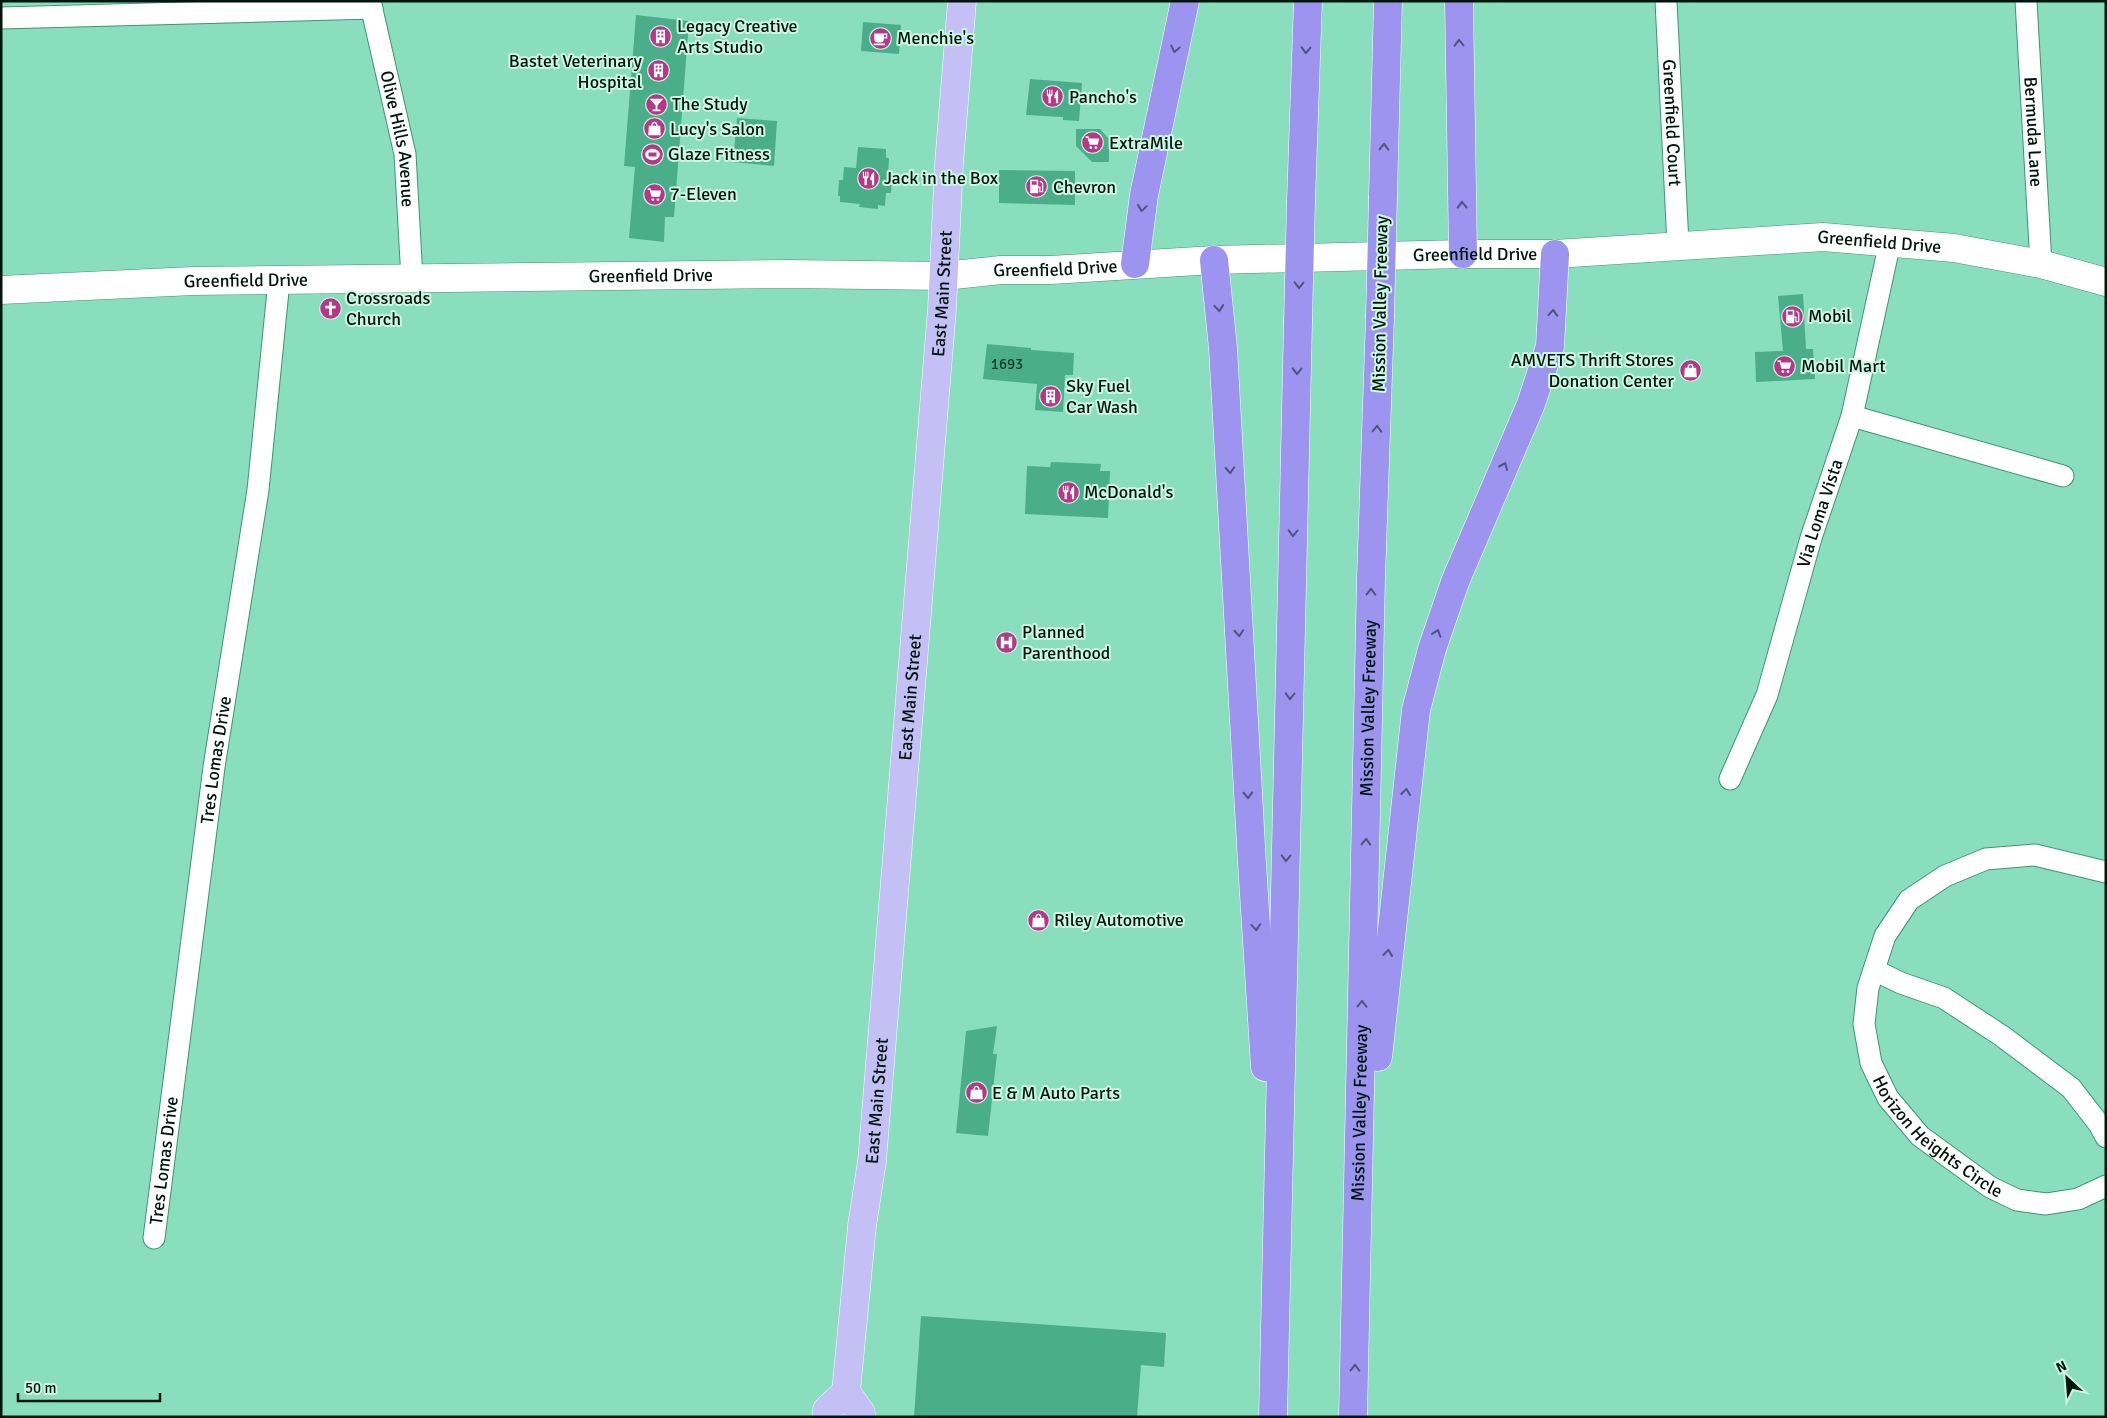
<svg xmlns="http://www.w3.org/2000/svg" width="2107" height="1418" font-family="Signika,sans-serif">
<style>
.building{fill:#4aae8a}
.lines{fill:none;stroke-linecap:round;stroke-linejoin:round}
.street-casing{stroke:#3d9575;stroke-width:23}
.secondary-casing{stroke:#3d9575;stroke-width:29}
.primary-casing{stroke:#fff;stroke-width:29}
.highway-casing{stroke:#fff;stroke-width:29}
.street{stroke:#fff;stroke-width:21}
.secondary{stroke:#fff;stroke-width:28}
.primary{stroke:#c4bff5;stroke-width:28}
.highway{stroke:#9c94ef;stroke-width:28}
.highway-bridge-casing{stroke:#fff;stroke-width:29;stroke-linecap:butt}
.highway-bridge{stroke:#9c94ef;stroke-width:28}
.oneway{stroke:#4e557e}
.labels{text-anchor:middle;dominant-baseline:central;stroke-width:4;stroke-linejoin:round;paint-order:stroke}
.number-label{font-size:15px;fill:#123c2c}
.poi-label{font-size:18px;fill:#00160d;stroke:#cdf6e4;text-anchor:start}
.street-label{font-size:18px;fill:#00160d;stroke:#cdf6e4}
</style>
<rect width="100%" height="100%" fill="#89dfbd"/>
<!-- building -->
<path class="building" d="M 636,15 L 689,21 L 674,217 L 665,217 L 664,242 L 629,238 L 635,167 L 624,166 Z
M 863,22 L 901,25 L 899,54 L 861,51 Z
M 1030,79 L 1082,83 L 1079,121 L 1063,120 L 1063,117 L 1026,115 Z
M 737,118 L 777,121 L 774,166 L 733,162 Z
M 1076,129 L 1100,129 L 1109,139 L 1109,162 L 1092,162 L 1076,146 Z
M 858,147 L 886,149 L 886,158 L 889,158 L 888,175 L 892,175 L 891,193 L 886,193 L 885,206 L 878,205 L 878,209 L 859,207 L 860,204 L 840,202 L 840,196 L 838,196 L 839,180 L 843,180 L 844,167 L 856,168 Z
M 999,170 L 1075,171 L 1075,205 L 999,203 Z
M 1803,294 L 1806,349 L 1813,349 L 1815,379 L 1756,382 L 1755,352 L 1783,351 L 1778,296 Z
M 987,344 L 1031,348 L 1031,350 L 1074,353 L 1073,375 L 1065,375 L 1063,412 L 1035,410 L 1037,384 L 983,379 Z
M 1051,462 L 1101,464 L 1100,471 L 1110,471 L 1108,518 L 1025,514 L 1027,466 L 1050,467 Z
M 997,1026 L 993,1054 L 997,1054 L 988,1136 L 956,1133 L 966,1031 Z
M 921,1316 L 1166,1333 L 1164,1367 L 1141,1365 L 1137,1417 L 914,1417 Z"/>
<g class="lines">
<defs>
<g id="street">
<path id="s1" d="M 370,1 L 405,154 L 412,279"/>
<path id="s2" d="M 1666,1 L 1678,245"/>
<path id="s3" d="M 2026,1 L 2041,264"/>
<path d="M 1,18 L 372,8"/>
<path d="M 1852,416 L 2063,476"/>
<path id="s4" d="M 1730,779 L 1767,695 L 1811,538 L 1852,416 L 1890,242"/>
<path id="s5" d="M 2106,872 L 2035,855 L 1986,859 L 1945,876 L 1909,900 L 1885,936 L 1868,988 L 1864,1024 L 1871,1063 L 1888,1098 L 1920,1136 L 1990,1187 L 2017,1200 L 2046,1204 L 2078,1199 L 2106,1186"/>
<path d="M 1874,970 L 1901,983 L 1944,998 L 2002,1036 L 2071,1088 L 2099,1124 L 2106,1137"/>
<path id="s6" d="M 154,1238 L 214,767 L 258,490 L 279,281"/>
</g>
<g id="secondary">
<path id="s7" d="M 1,290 L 193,281 L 789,274 L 944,276 L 1001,270 L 1051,270 L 1214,260 L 1463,254 L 1555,254 L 1823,237 L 1954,248 L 2041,264 L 2106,282"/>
</g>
<g id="primary">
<path d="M 846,1392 L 861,1413 L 861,1417"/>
<path id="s8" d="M 827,1417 L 827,1410 L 846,1392 L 862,1226 L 872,1161 L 942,309 L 949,164 L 962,1"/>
</g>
<g id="highway">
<path d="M 1459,1 L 1463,254"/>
<path d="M 1383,196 L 1388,1"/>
<path d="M 1301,201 L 1308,1"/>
<path d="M 1214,260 L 1223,348 L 1252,863 L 1265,1067"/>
<path d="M 1135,264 L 1144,195 L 1185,1"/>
<path d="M 1378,1057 L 1416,710 L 1432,649 L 1455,582 L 1531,404 L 1550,346 L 1555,254"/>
<path d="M 1273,1417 L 1298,322"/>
<path id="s9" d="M 1353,1417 L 1371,578 L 1380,317"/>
</g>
</defs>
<!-- street casing -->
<use href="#street" class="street-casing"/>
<!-- secondary casing -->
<use href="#secondary" class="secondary-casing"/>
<!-- primary casing -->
<use href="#primary" class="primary-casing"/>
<!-- highway casing -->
<use href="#highway" class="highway-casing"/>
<!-- street -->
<use href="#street" class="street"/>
<!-- secondary -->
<use href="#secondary" class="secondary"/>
<!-- primary -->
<use href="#primary" class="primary"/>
<!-- highway -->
<use href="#highway" class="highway"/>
<defs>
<path id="highway-bridge" d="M 1380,317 L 1383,196
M 1298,322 L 1301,201"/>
</defs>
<!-- highway-bridge casing -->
<use href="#highway-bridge" class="highway-bridge-casing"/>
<!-- highway-bridge -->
<use href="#highway-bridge" class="highway-bridge"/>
</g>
<!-- one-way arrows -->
<defs><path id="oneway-chevron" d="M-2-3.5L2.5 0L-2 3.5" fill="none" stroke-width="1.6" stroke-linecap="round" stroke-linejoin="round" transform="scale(1.25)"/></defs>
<g class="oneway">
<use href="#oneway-chevron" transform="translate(1459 43) rotate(-91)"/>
<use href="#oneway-chevron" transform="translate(1175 49) rotate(102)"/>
<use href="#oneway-chevron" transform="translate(1306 50) rotate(92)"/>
<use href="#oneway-chevron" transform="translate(1384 147) rotate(-88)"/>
<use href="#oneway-chevron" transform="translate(1462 205) rotate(-91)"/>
<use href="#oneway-chevron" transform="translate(1142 208) rotate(98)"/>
<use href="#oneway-chevron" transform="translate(1299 285) rotate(91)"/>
<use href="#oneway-chevron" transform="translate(1219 308) rotate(85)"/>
<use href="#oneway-chevron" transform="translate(1553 313) rotate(-86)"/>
<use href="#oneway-chevron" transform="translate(1297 371) rotate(91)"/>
<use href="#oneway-chevron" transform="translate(1377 429) rotate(-88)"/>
<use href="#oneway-chevron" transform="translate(1504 466) rotate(-66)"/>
<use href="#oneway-chevron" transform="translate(1230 470) rotate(87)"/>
<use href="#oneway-chevron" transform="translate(1293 533) rotate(91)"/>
<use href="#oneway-chevron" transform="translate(1371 592) rotate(-89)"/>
<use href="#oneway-chevron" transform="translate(1239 633) rotate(87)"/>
<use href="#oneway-chevron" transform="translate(1437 633) rotate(-71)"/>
<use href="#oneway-chevron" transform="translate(1290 696) rotate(91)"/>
<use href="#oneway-chevron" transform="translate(1406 792) rotate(-83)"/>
<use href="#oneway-chevron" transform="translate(1248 795) rotate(87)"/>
<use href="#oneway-chevron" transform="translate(1366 842) rotate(-88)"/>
<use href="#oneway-chevron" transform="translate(1286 858) rotate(91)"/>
<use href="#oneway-chevron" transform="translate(1256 927) rotate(86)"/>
<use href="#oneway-chevron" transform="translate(1388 953) rotate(-84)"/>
<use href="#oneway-chevron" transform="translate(1362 1004) rotate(-89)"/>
<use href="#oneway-chevron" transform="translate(1355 1368) rotate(-89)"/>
</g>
<!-- icons -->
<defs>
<symbol id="building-disc" viewBox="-11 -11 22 22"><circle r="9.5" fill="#b53785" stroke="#cdf6e4"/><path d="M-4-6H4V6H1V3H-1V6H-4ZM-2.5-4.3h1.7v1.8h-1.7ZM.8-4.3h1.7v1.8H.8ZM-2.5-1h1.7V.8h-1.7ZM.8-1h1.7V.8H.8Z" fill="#fff"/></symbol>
<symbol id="cafe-disc" viewBox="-11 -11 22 22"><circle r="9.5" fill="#b53785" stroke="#cdf6e4"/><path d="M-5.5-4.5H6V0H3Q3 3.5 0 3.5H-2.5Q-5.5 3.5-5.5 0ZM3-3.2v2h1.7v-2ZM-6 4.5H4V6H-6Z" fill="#fff"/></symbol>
<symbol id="restaurant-disc" viewBox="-11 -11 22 22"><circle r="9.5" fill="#b53785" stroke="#cdf6e4"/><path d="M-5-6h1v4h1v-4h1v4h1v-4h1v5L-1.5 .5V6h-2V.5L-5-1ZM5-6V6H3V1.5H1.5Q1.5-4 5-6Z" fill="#fff"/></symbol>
<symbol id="bar-disc" viewBox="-11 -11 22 22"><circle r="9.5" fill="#b53785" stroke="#cdf6e4"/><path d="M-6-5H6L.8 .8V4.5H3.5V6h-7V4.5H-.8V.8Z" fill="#fff"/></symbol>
<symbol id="shop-disc" viewBox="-11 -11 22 22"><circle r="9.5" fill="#b53785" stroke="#cdf6e4"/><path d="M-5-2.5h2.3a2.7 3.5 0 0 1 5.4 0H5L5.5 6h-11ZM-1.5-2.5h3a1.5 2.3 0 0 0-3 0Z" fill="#fff"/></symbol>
<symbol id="supermarket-disc" viewBox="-11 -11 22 22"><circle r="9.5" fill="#b53785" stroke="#cdf6e4"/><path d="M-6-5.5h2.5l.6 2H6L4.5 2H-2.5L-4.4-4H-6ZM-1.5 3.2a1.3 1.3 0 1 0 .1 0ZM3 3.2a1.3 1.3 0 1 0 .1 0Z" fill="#fff"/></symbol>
<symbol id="stadium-disc" viewBox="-11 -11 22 22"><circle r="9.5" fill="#b53785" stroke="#cdf6e4"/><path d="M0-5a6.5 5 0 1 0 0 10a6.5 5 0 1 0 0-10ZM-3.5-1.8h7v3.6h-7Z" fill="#fff"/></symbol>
<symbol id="fuel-disc" viewBox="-11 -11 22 22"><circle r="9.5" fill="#b53785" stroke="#cdf6e4"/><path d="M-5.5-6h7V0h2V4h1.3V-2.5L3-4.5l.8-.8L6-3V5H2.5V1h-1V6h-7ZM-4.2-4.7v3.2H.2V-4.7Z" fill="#fff"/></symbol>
<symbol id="church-disc" viewBox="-11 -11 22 22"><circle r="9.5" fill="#b53785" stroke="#cdf6e4"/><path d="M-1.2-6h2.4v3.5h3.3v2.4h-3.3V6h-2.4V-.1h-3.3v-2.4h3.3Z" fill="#fff"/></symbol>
<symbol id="hospital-disc" viewBox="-11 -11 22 22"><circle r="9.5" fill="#b53785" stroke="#cdf6e4"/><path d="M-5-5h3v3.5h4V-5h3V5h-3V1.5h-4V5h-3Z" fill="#fff"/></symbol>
</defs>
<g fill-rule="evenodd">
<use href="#building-disc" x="648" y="24" width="25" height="25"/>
<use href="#cafe-disc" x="868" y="26" width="25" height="25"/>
<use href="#building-disc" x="646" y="58" width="25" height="25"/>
<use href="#restaurant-disc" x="1040" y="84" width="25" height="25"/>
<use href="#bar-disc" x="644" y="92" width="25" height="25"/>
<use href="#shop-disc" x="642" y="116" width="25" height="25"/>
<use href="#supermarket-disc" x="1080" y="130" width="25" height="25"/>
<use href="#stadium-disc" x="640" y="142" width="25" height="25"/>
<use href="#restaurant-disc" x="856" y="166" width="25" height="25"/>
<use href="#fuel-disc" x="1024" y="174" width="25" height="25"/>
<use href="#supermarket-disc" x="642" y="182" width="25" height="25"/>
<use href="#church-disc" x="318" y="296" width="25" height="25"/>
<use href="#fuel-disc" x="1780" y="304" width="25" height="25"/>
<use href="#supermarket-disc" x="1772" y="354" width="25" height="25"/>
<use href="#shop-disc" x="1678" y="358" width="25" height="25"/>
<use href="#building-disc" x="1038" y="384" width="25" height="25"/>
<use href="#restaurant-disc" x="1056" y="480" width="25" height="25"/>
<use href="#hospital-disc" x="994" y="630" width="25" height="25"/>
<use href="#shop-disc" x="1026" y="908" width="25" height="25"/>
<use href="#shop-disc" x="964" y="1080" width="25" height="25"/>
</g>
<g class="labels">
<!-- number labels -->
<g class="number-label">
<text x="1007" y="364">1693</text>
</g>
<!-- poi labels -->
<g class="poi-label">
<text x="677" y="26">Legacy Creative<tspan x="677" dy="21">Arts Studio</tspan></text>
<text x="897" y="38">Menchie's</text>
<text x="642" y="61" text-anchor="end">Bastet Veterinary<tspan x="642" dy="21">Hospital</tspan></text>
<text x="1069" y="97">Pancho's</text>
<text x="672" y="104">The Study</text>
<text x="670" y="129">Lucy's Salon</text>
<text x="1109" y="143">ExtraMile</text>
<text x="668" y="154">Glaze Fitness</text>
<text x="884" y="178">Jack in the Box</text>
<text x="1053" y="187">Chevron</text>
<text x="670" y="194">7-Eleven</text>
<text x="346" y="298">Crossroads<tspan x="346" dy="21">Church</tspan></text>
<text x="1808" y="316">Mobil</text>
<text x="1674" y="360" text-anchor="end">AMVETS Thrift Stores<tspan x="1674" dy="21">Donation Center</tspan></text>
<text x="1801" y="366">Mobil Mart</text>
<text x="1066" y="386">Sky Fuel<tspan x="1066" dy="21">Car Wash</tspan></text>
<text x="1084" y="492">McDonald's</text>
<text x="1022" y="632">Planned<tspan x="1022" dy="21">Parenthood</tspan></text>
<text x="1054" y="920">Riley Automotive</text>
<text x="992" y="1093">E &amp; M Auto Parts</text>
</g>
<!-- street labels -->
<g class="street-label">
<text stroke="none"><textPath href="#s2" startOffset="122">Greenfield Court</textPath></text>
<text stroke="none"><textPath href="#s3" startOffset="131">Bermuda Lane</textPath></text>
<text stroke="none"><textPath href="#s1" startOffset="141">Olive Hills Avenue</textPath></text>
<text stroke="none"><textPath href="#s7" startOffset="1880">Greenfield Drive</textPath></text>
<text stroke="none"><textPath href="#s7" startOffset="1475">Greenfield Drive</textPath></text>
<text stroke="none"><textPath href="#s7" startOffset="1055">Greenfield Drive</textPath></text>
<text stroke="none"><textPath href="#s7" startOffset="650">Greenfield Drive</textPath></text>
<text stroke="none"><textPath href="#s7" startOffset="245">Greenfield Drive</textPath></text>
<text stroke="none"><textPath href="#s8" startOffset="1136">East Main Street</textPath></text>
<text transform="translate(1380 304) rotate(-89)">Mission Valley Freeway</text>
<text stroke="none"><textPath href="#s4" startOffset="281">Via Loma Vista</textPath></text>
<text stroke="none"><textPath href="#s8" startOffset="731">East Main Street</textPath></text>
<text stroke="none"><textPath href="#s9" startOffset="709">Mission Valley Freeway</textPath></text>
<text stroke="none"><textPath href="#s6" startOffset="482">Tres Lomas Drive</textPath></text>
<text stroke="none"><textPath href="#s8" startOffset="326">East Main Street</textPath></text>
<text stroke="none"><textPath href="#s9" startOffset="304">Mission Valley Freeway</textPath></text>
<text stroke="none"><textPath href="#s5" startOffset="485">Horizon Heights Circle</textPath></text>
<text stroke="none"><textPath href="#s6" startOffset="78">Tres Lomas Drive</textPath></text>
</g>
</g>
<!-- border -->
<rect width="2107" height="1418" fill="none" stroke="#00160d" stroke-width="5"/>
<!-- north arrow -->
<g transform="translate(2067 1378) rotate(334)" stroke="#cdf6e4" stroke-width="4" paint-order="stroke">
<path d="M0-4L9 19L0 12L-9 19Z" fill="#00160d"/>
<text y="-8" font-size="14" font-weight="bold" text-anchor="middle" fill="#00160d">N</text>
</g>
<!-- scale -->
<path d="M18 1393v8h142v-8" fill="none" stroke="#00160d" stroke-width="2.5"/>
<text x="25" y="1393" font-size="15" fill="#00160d" stroke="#cdf6e4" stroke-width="4" paint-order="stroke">50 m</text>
</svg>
